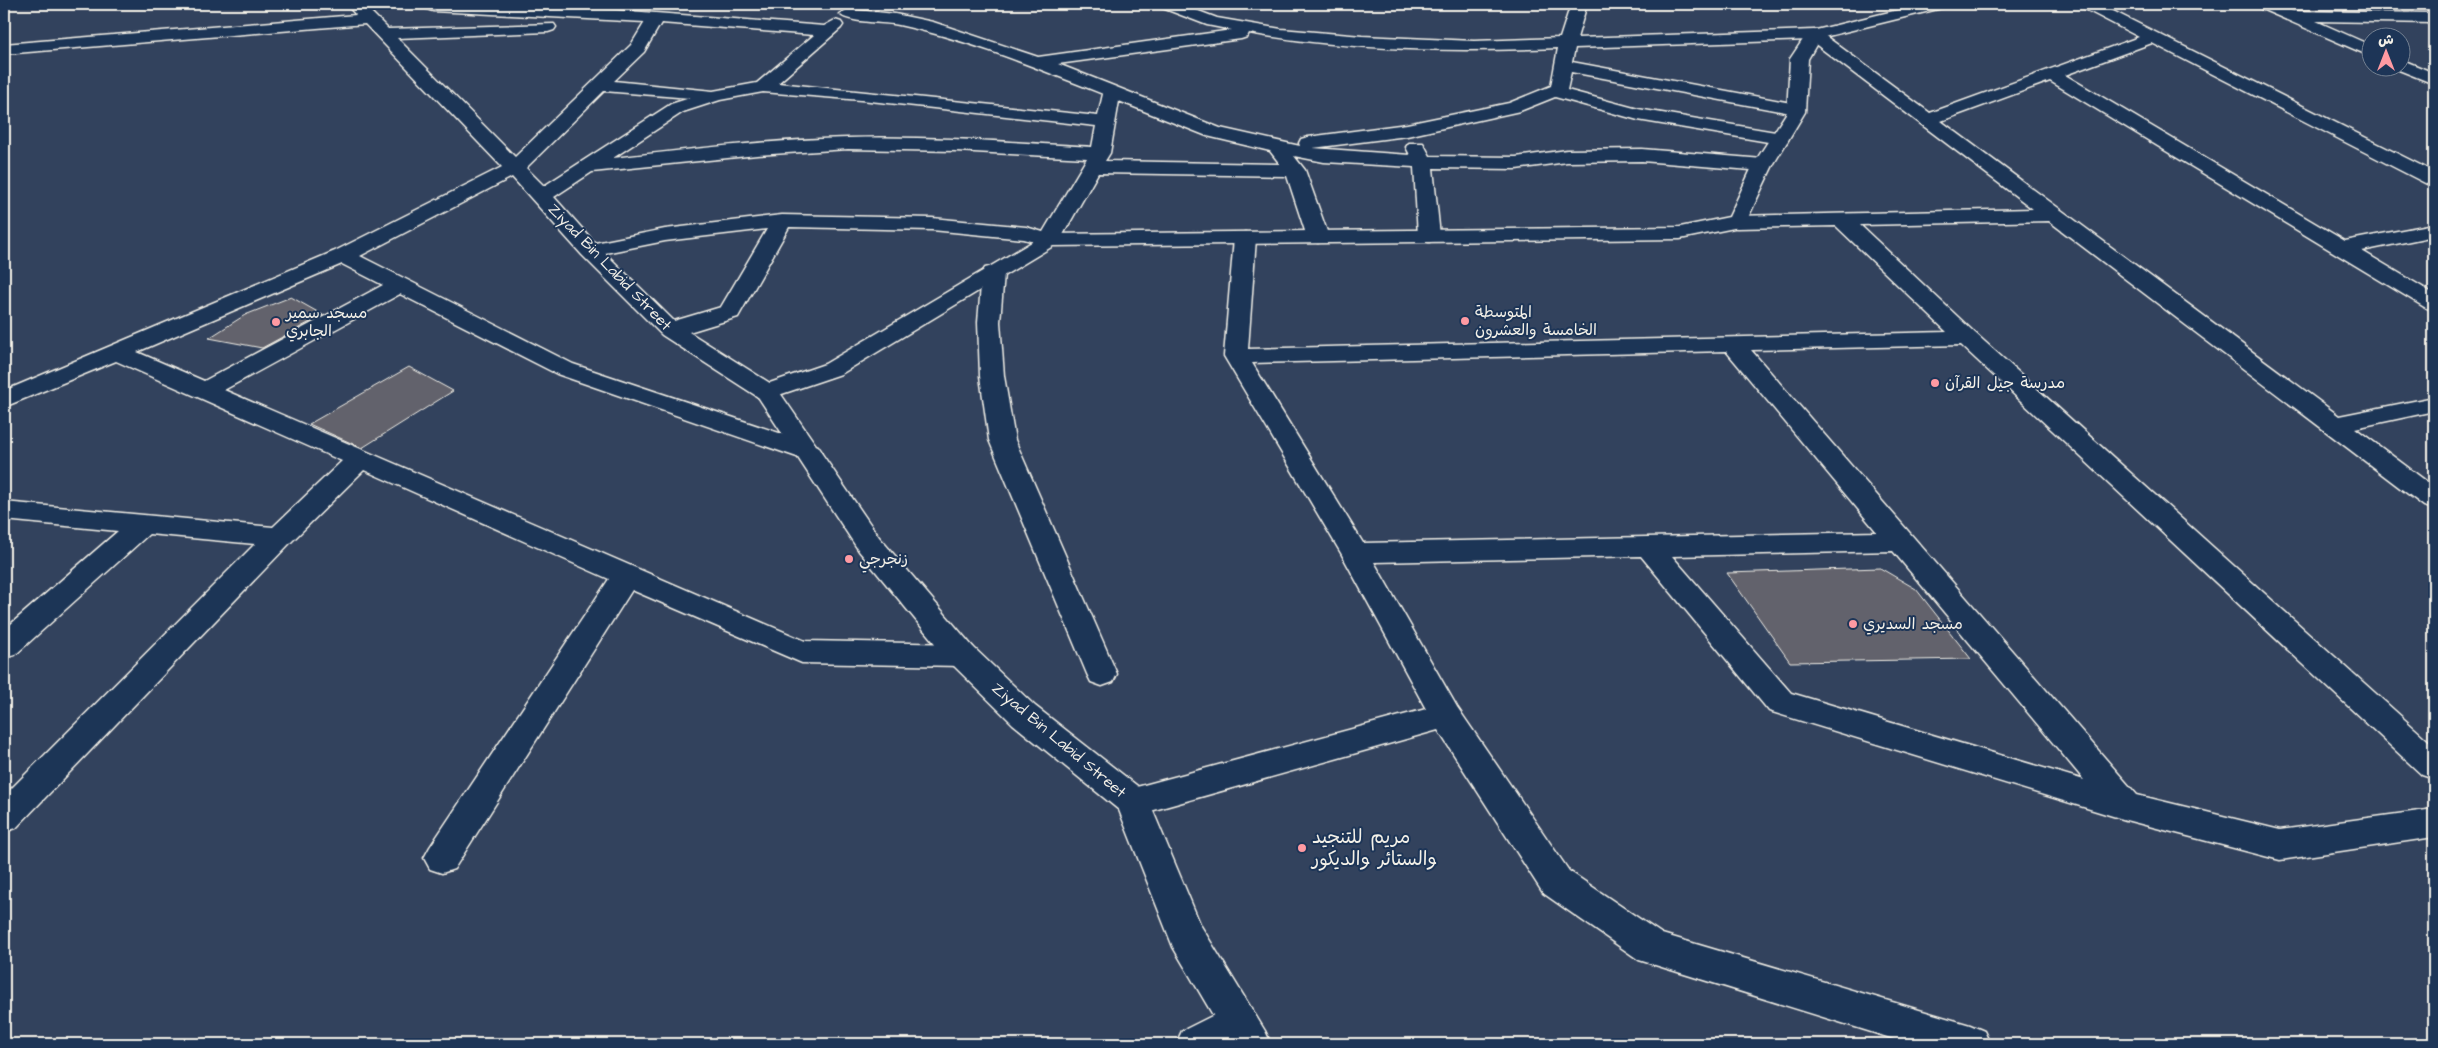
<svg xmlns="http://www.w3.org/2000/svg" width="2438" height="1048" font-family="'Architects Daughter','Playpen Sans Arabic',sans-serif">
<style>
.building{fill:#62626c;stroke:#f4f1e8}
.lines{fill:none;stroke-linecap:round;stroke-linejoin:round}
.minor-casing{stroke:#f4f1e8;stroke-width:3}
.tertiary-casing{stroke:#f4f1e8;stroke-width:3}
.secondary-casing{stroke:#f4f1e8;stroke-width:3}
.minor{fill:#1d3557;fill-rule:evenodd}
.tertiary{fill:#1d3557;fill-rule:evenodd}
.secondary{fill:#1d3557;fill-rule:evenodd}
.poi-dot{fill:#ff9aa2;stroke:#1d3557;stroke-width:2}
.labels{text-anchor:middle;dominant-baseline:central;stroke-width:4;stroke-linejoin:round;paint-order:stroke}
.street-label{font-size:16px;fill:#f4f1e8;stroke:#1d3557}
.poi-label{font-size:16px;fill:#f4f1e8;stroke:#1d3557;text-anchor:start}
.near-poi-label{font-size:19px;fill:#f4f1e8;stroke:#1d3557;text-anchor:start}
</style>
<rect width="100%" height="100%" fill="#32425d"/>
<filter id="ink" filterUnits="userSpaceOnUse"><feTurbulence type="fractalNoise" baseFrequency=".02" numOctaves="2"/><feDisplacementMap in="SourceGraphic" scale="10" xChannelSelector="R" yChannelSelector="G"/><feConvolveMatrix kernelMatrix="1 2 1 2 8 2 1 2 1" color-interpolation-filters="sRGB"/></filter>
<g filter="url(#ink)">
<!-- building -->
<path class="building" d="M 291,297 L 323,315 L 262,348 L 209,338 L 245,315 Z
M 409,367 L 453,391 L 362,448 L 309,424 Z
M 1880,568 L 1916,589 L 1971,659 L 1790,662 L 1727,573 Z"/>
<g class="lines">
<defs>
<path id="minor" d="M 346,4 L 363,4 L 388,29 L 554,24 L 556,27 L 554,30 L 548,32 L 397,38 L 515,157 L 631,45 L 645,22 L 433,11 L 427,9 L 425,6 L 427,4 L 577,7 L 824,26 L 835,20 L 841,22 L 843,25 L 841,28 L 778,83 L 1098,116 L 1103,94 C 1036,68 970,40 899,25 C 887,22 846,23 840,14 L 848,9 L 895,14 L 933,22 L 1038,57 L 1232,30 L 1207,25 L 1160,7 L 1158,4 L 1180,4 L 1217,18 L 1281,29 L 1362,36 L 1474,41 L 1560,38 L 1571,4 L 1587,4 L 1577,38 L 1814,30 L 1820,32 L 1930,113 L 2139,37 L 2081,7 L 2079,4 L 2099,4 L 2434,172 L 2434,186 L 2427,184 L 2152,43 L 2065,75 L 2345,241 L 2434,224 L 2434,236 L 2362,251 L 2434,294 L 2434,310 L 2426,308 L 2050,81 L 1941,121 L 2339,416 L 2434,397 L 2434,411 L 2355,428 L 2434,487 L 2434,509 L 2424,506 L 2049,221 L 1860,225 L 1975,333 L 2434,746 L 2434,779 L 2422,775 L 1961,345 L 1751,350 L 2137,795 L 2280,830 L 2434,809 L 2434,837 L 2280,860 L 2126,820 L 1769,711 L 1641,556 L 1374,562 L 1457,707 L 1569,871 L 1662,934 L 1970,1025 L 1984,1031 L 1990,1044 L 1910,1044 L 1639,960 L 1543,893 L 1438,730 L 1133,816 L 1121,812 L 1116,802 L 1121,792 L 1133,788 L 1426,709 L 1341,553 L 1224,356 L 1234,238 L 1238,234 L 1245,232 L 1252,234 L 1256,238 L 1248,349 L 1947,332 L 1836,226 L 1737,228 L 1730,226 L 1727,222 L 1730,218 L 1737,216 L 2033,209 L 1810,40 L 1575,48 L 1572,62 L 1802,105 L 1805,109 L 1802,113 L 1796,114 L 1571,72 L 1567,90 L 1638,109 L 1787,134 L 1789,138 L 1787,142 L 1780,144 L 1638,120 L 1555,97 L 1520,111 L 1407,136 L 1313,148 L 1410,155 L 1406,147 L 1409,143 L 1423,143 L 1430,156 L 1516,157 L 1567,150 L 1642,149 L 1763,159 L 1770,161 L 1773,165 L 1770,169 L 1763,171 L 1642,161 L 1567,162 L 1516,169 L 1433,168 L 1440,236 L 1436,240 L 1429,242 L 1422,240 L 1418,236 L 1414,167 L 1324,162 L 1294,156 L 1305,170 L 1329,237 L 1325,241 L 1318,243 L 1311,241 L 1307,237 L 1287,176 L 1098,173 L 1060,240 L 1056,244 L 1049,246 L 1024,239 L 932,230 L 789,227 L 738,317 L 689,332 L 776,387 L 779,392 L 776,397 L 767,399 L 758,397 L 662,335 L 582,255 L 512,177 L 360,256 L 573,364 L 818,446 L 822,452 L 818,458 L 809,460 L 800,458 L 557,374 L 400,294 L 224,390 L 805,641 L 962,644 L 973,647 L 977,655 L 973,663 L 962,666 L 802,663 L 632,590 L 454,869 L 442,873 L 430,869 L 424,858 L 430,847 L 609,579 L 364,470 L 289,544 L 16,828 L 4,832 L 4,796 L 255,544 L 149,534 L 15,655 L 4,658 L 4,630 L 118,531 L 4,520 L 4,502 L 273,527 L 342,461 L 116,361 L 4,407 L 4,391 L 335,251 L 502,167 L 365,24 L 4,54 L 4,44 L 356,15 ZM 661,23 L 814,35 L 757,83 L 713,91 L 614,81 L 644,52 ZM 1249,33 C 1350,51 1455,52 1558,48 L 1551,86 L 1509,103 L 1407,124 L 1308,137 L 1301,139 L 1299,143 L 1300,146 L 1220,128 L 1058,64 L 1241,39 L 1247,37 ZM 604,91 L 690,98 L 671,104 L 544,186 L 526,168 ZM 763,92 L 861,100 L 1096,126 L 1092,147 C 1011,142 930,136 848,138 C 770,140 691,149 613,158 L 683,112 L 720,100 ZM 1119,101 L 1207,136 L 1270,151 L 1280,164 L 1105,161 L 1110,153 ZM 848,149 L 956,151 L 1087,158 L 1043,232 L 1026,227 L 932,218 L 782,215 L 665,229 L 595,243 L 554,197 L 592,172 L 757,155 ZM 767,229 L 721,307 L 674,321 L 605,253 L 665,241 ZM 342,264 L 383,285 L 204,381 L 137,352 ZM 1726,351 L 1877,532 L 1363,543 L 1252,363 ZM 1893,551 L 2084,780 L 1791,693 L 1672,556 Z
M 2255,4 L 2276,4 L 2293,11 L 2434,13 L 2434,23 L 2316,21 L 2370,45 L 2370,56 L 2257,7 Z
M 2400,59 L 2434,73 L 2434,84 L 2394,68 L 2400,68 Z
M 993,266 L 1001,268 L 1004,273 L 1000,322 L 1004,376 L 1015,440 L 1117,674 L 1113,682 L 1102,686 L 1091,682 L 1087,674 L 989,440 L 980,376 L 978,322 L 982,273 L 985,268 Z
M 1238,1003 L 1252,1008 L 1257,1021 C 1243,1048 1206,1044 1176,1044 L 1182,1031 Z"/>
<path id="tertiary" d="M 1922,4 L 1948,4 L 1946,7 L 1820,38 L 1808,59 L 1805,112 L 1773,165 L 1744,226 L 1680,239 L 1053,246 L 841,374 L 767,399 L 758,397 L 755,392 L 758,387 L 825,364 L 1042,236 L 1049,234 L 1680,227 L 1729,217 L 1753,165 L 1787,112 L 1790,59 L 1808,32 Z"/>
<path id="secondary" d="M 767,385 L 776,387 L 879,537 L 973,647 L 1035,706 L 1145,792 L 1201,926 L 1265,1031 L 1271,1044 L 1230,1044 L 1173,947 L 1119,810 L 1013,724 L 951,663 L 859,551 L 755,392 L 758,387 Z"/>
</defs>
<!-- minor casing -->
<use href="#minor" class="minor-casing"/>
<!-- tertiary casing -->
<use href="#tertiary" class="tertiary-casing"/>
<!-- secondary casing -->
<use href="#secondary" class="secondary-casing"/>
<!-- minor -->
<use href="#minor" class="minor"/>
<!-- tertiary -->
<use href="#tertiary" class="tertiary"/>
<!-- secondary -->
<use href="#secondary" class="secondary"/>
</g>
</g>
<!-- markers -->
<g class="poi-dot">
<circle cx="1465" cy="321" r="5"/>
<circle cx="276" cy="322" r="5"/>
<circle cx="1935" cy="383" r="5"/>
<circle cx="849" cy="559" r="5"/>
<circle cx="1853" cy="624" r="5"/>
<circle cx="1302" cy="848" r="5"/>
</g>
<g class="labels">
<!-- street labels -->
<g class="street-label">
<text transform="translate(610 267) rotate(46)">Ziyad Bin Labid Street</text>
<text transform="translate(1059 740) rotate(40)">Ziyad Bin Labid Street</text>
</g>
<!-- poi labels -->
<g class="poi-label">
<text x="1475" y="312">المتوسطة<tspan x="1475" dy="18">الخامسة والعشرون</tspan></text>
<text x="286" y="313">مسجد سمير<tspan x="286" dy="18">الجابري</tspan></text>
<text x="1945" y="383">مدرسة جيل القرآن</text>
<text x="859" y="559">زنجرجي</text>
<text x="1863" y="624">مسجد السديري</text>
</g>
<!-- near-poi labels -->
<g class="near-poi-label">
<text x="1312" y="837">مريم للتنجيد<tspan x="1312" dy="22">والستائر والديكور</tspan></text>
</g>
</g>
<!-- margin -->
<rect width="2438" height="1048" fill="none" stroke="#1d3557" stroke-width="20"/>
<rect x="10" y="10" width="2418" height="1028" fill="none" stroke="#f4f1e8" stroke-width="2" filter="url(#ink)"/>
<!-- north arrow -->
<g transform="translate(2386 52)"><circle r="24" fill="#1d3557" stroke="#738091"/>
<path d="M0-4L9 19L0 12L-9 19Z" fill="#ff9aa2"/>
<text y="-8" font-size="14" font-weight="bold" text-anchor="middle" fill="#f4f1e8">ش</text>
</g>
</svg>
